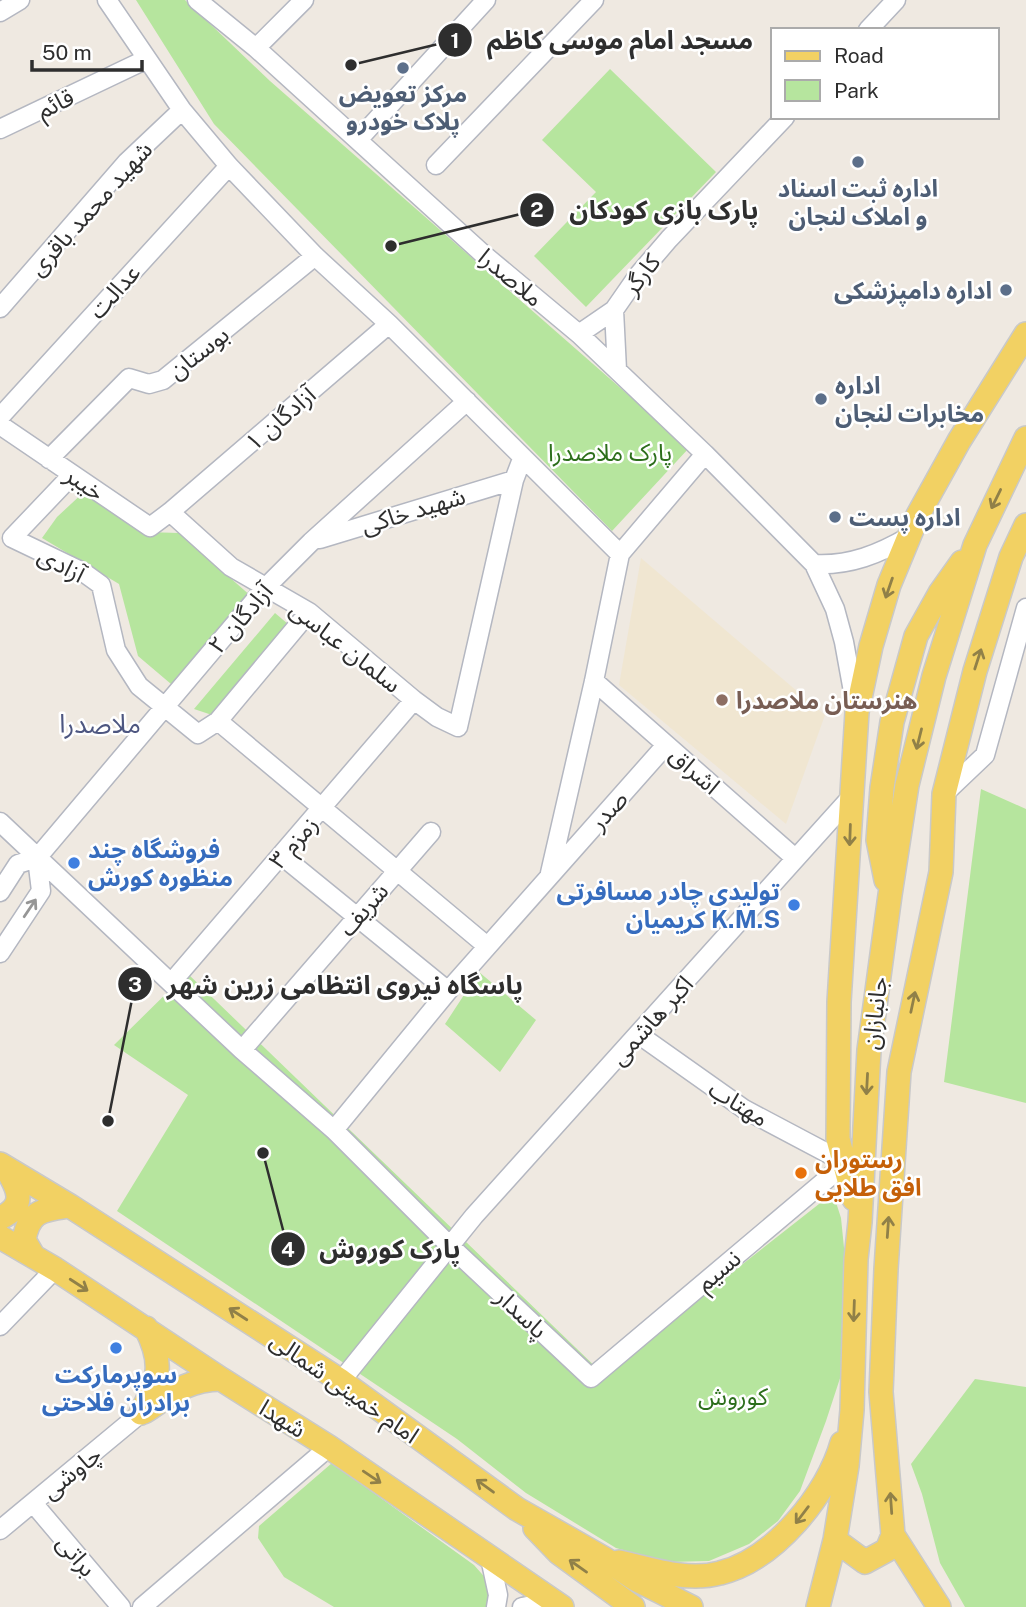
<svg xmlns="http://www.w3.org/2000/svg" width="1026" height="1607" font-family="'Public Sans','Noto Sans Arabic',sans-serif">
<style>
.education{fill:#f0e6d1}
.green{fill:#b6e59e}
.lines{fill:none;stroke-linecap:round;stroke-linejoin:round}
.minor-casing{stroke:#b4b7c1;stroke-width:21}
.major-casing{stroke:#c9c9c9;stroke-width:26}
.minor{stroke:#fff;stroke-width:18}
.major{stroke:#f2d163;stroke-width:23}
.oneway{stroke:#908048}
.oneway2{stroke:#969696}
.service-dot{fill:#5c6f8a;stroke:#fff;stroke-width:2.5}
.education-dot{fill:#8d6e63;stroke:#fff;stroke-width:2.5}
.shop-dot{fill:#3f7fe0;stroke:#fff;stroke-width:2.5}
.food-dot{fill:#e8710a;stroke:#fff;stroke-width:2.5}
.labels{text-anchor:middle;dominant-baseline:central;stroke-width:5;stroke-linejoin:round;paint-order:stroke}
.service-label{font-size:24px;font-weight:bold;fill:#4e5e75;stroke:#fff}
.street-label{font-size:24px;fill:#2e2e2e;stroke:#fff}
.park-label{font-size:24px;fill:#2c6e1b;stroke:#fff}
.education-label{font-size:24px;font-weight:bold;fill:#785e54;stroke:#fff;text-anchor:start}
.shop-label{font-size:24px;font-weight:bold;fill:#366cbe;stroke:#fff;text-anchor:start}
.food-label{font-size:24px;font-weight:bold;fill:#c56008;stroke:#fff;text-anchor:start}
.neighbourhood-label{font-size:26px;fill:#4d5680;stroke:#fff}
.leader{fill:none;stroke:#2e2e2e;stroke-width:2.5}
.callout-dot{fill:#2e2e2e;stroke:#fff;stroke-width:2.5}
.mark-label{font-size:21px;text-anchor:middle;font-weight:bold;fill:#fff}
.callout-label{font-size:26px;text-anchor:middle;font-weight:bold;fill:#2e2e2e;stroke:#fff;stroke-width:5;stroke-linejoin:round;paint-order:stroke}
</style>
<rect width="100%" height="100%" fill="#efe9e1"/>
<!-- education -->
<path class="education" d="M 641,558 L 825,715 L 786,824 L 619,685 Z"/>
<!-- green -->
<path class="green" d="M 136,0 L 185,0 L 270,81 L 689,448 L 612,531 L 214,124 Z
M 610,69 L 716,172 L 586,307 L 534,256 L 596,192 L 542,140 Z
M 86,490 L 146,532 L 179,533 L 252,597 L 171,684 L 138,656 L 119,584 L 42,538 L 57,517 Z
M 275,613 L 288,624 L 212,715 L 194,709 Z
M 981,789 L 1026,809 L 1026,1103 L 944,1082 Z
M 479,972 L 536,1020 L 500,1072 L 445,1024 Z
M 187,973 L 603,1374 L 833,1193 L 841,1218 L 849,1297 L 845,1363 L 826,1421 L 800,1491 L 778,1521 L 749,1544 L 709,1561 L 668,1562 L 616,1548 L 526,1493 L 457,1439 L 117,1211 L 188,1095 L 114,1045 Z
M 975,1379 L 1026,1387 L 1026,1607 L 965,1607 L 940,1563 L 922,1494 L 911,1464 Z
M 332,1463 L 474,1565 L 489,1582 L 487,1607 L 334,1607 L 284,1577 L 258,1538 L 259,1526 Z"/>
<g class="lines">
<defs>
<path id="minor" d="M 107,0 L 182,110 L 229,166 L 315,256 L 389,324 L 620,554
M 197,0 L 256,48 L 483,254 L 579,334 L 705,454 L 814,564 L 835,609 L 844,642 L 856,708
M 0,12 L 20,0
M 868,30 L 896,0
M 256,48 L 304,0
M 0,129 L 147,59
M 358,140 L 486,0
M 436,165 L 594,0
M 0,308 L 127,162 L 182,110
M 614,310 L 617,370
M 579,334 L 614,310 L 639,274 L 669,239 L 785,117
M 0,417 L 229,166
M 0,425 L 150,527 L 170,512 L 389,324
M 49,459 L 129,378 L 149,384 L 163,380 L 315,256
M 72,475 L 12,538 L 83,572 L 101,585 L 116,650 L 139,686 L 198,734 L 218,721 L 309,612
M 170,512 L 231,567 L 309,612 L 414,700 L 437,717 L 458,727 L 514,480 L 522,459
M 320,539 L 514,480
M 814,564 C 850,566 879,554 910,536
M 594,681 L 795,858
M 218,721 L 487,946
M 944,794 L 985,755 L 1026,608
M 0,822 L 242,1050 L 334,1130 L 449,1245 L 591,1378 L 846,1163 L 744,1109 L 638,1034
M 281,855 L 448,991
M 550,873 L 594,681 L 620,554 L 705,454
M 0,892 L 18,864 L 37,858 L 266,587 L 311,542 L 467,401
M 0,953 L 41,891 L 37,858
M 171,983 L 414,700
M 242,1050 L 431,832
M 334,1130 L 448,991 L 666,745
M 0,1326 L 55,1269
M 341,1381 L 474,1216 L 852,796
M 33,1503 L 121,1607
M 0,1530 L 141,1413
M 490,1558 L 498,1595 L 496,1607
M 142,1607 L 329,1447
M 522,1607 L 553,1601"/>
<path id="major" d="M 886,880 L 878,840 L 882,788 L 892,722 L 916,636 L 940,593 L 962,562
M 0,1164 L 70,1206 L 341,1381 L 517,1509 L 605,1559 L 635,1579 L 691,1607
M 854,1199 L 838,1139 L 839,1002 L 857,712 L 871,646 L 889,585 L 918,515 L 959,441 L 1026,334
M 0,1218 C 28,1206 18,1188 6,1168
M 0,1237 L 55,1269 L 221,1379 L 329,1447 L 562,1607
M 34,1257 L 24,1240 C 29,1210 43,1210 70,1206
M 144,1412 C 173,1393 186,1380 221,1379
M 141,1413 C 159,1379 164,1364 146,1328
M 535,1528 L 559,1553 L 633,1607
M 835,1540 L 865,1562 L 887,1550 L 893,1535
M 619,1562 C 651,1569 687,1582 720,1573 C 774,1560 828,1494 842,1443
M 818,1607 L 835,1540 L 847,1466 L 852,1410 L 856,1259 L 860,1222 L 869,1050 L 890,895 L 907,785 L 934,676 L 975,545 L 1026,438
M 939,1607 L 893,1535 L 881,1392 L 886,1269 L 899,1072 L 941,872 L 944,794 L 975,671 L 1011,557 L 1026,525"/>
</defs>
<!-- minor casing -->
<use href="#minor" class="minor-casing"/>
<!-- major casing -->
<use href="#major" class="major-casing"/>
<!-- minor -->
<use href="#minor" class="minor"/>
<!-- major -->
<use href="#major" class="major"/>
</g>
<!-- one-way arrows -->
<defs><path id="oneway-shaft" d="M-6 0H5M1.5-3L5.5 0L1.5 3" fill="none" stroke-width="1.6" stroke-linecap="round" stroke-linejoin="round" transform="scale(1.75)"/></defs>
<g class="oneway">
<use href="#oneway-shaft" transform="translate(996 499) rotate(116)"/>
<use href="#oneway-shaft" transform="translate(889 588) rotate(109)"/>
<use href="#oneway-shaft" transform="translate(978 659) rotate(-72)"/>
<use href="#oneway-shaft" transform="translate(919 739) rotate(104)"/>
<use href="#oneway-shaft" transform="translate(850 835) rotate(92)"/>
<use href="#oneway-shaft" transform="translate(913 1002) rotate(-78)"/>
<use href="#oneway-shaft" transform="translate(867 1084) rotate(93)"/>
<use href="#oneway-shaft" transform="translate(888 1227) rotate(-86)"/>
<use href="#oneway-shaft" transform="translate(79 1285) rotate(33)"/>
<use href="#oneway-shaft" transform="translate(854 1311) rotate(92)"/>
<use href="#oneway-shaft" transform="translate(238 1314) rotate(-147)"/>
<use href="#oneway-shaft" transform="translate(372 1477) rotate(34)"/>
<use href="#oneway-shaft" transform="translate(485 1486) rotate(-144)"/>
<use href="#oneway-shaft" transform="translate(891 1503) rotate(-94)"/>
<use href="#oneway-shaft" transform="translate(802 1515) rotate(127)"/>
<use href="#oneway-shaft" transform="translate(578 1566) rotate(-145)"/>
</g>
<use class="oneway2" href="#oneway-shaft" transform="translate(30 908) rotate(-56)"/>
<!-- markers -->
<g class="service-dot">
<circle cx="403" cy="68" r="7"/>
<circle cx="858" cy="162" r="7"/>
<circle cx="1006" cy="290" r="7"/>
<circle cx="821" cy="399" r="7"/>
<circle cx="835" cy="517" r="7"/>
</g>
<circle class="education-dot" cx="722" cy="700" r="7"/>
<g class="shop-dot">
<circle cx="74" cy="863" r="7"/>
<circle cx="794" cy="905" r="7"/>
<circle cx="116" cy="1348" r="7"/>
</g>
<circle class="food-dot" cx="801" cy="1173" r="7"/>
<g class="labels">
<!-- service labels -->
<g class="service-label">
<text x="403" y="93">مرکز تعویض<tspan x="403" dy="28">پلاک خودرو</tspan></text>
<text x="858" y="188">اداره ثبت اسناد<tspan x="858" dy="28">و املاک لنجان</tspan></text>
<text x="992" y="290" text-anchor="end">اداره دامپزشکی</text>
<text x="835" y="385" text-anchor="start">اداره<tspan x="835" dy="28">مخابرات لنجان</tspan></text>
<text x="849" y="517" text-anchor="start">اداره پست</text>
</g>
<!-- street labels -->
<g class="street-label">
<text transform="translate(55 103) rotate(-26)">قائم</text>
<text transform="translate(90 208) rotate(-48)">شهید محمد باقری</text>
<text transform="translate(641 274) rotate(-52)">کارگر</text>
<text transform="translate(511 277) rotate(40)">ملاصدرا</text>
<text transform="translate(114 291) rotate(-48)">عدالت</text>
<text transform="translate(198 352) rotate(-38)">بوستان</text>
<text transform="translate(280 418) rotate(-41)">آزادگان ۱</text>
<text transform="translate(85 483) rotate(34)">خیبر</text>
<text transform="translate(413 510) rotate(-17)">شهید خاکی</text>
<text transform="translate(62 564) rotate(28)">آزادی</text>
<text transform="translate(240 618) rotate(-49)">آزادگان ۲</text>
<text transform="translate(346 646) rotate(38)">سلمان عباسی</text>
<text transform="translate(695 770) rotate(41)">اشراق</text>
<text transform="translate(608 810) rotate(-48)">صدر</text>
<text transform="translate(293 842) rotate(-49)">زمزم ۳</text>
<text transform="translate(363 909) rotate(-49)">شریف</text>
<text transform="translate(874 1013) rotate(-83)">جانبازان</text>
<text transform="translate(651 1020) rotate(-48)">اکبر هاشمی</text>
<text transform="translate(739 1103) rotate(32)">مهتاب</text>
<text transform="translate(718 1270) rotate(-40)">نسیم</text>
<text transform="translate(522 1313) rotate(43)">پاسدار</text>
<text transform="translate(345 1387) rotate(35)">امام خمینی شمالی</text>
<text transform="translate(283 1418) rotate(32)">شهدا</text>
<text transform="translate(71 1472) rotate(-39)">چاوشی</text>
<text transform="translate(77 1555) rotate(50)">براتی</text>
</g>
<!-- park labels -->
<g class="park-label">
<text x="610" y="452">پارک ملاصدرا</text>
<text x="733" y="1396">کوروش</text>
</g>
<!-- education labels -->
<g class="education-label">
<text x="736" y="700">هنرستان ملاصدرا</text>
</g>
<!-- shop labels -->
<g class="shop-label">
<text x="88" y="849">فروشگاه چند<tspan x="88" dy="28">منظوره کورش</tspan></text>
<text x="780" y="891" text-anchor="end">تولیدی چادر مسافرتی<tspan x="780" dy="28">کریمیان K.M.S</tspan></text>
<text x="116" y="1374" text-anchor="middle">سوپرمارکت<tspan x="116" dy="28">برادران فلاحتی</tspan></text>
</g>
<!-- food labels -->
<g class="food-label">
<text x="815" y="1159">رستوران<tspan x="815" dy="28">افق طلایی</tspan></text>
</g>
<!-- neighbourhood labels -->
<g class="neighbourhood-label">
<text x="100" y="723">ملاصدرا</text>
</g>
</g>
<!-- callouts -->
<path class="leader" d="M351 65L455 40M391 246L537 210M108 1121L135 984M263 1153L288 1249"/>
<g class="callout-dot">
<circle cx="351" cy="65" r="7"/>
<circle cx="391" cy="246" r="7"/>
<circle cx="108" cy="1121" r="7"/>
<circle cx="263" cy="1153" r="7"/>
<circle cx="455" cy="40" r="18"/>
<circle cx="537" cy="210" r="18"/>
<circle cx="135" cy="984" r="18"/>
<circle cx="288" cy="1249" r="18"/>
</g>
<g class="mark-label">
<text x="455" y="48">1</text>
<text x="537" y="217">2</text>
<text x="135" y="992">3</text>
<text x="288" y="1257">4</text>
</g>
<g class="callout-label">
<text x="620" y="49">مسجد امام موسی کاظم</text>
<text x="664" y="219">پارک بازی کودکان</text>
<text x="345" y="994">پاسگاه نیروی انتظامی زرین شهر</text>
<text x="390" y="1258">پارک کوروش</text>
</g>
<!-- legend -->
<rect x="771" y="28" width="228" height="91" fill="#ffffff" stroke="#ababab" stroke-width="2"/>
<rect x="785" y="51" width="35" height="10" fill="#f2d163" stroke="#ababab" stroke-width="2"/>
<text x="834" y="63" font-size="21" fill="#2e2e2e">Road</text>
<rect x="785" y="80" width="35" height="21" fill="#b6e59e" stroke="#ababab" stroke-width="2"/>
<text x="834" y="98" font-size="21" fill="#2e2e2e">Park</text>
<!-- scale -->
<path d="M32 60v10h110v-10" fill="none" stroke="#2e2e2e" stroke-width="3.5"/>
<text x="42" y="60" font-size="21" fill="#2e2e2e" stroke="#ffffff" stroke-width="5" paint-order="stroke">50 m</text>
</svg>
